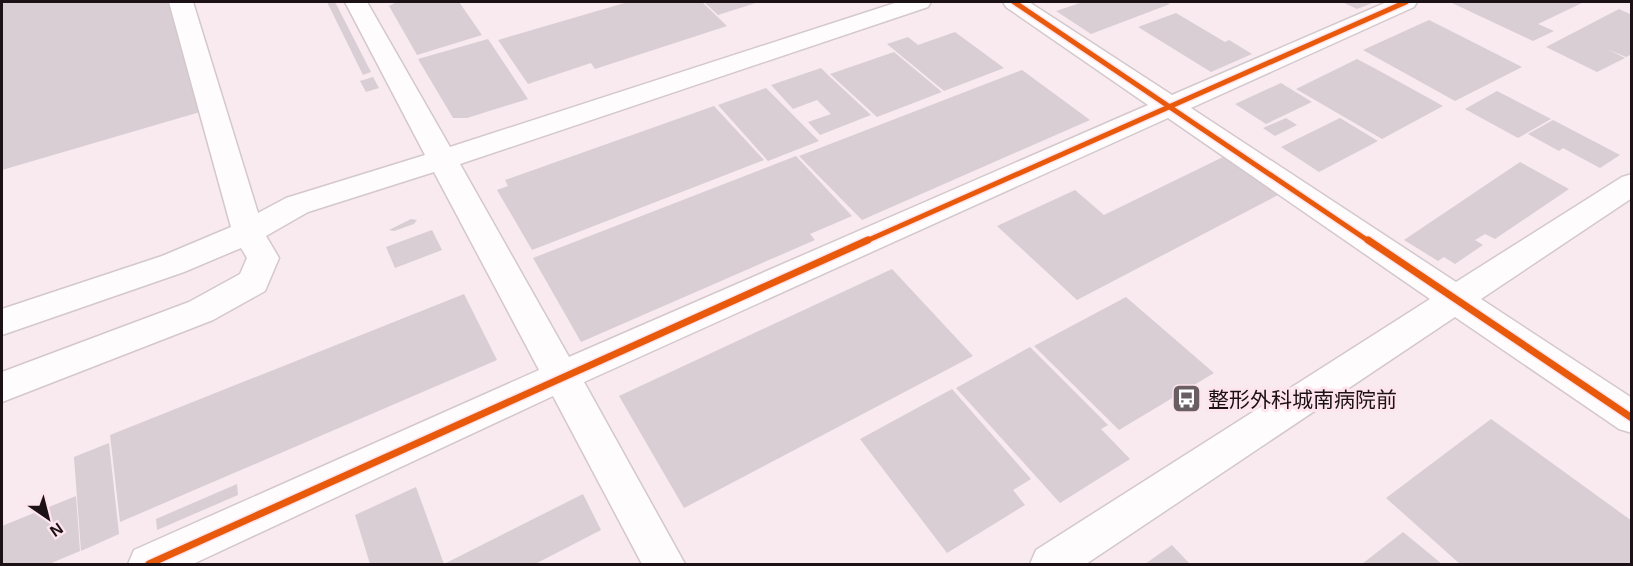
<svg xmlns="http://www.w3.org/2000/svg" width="1633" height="566" font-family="Arial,'Noto Sans JP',sans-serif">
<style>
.building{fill:#d9ced4}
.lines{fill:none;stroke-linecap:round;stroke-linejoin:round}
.minor-casing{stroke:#d4c8cc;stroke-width:3}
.minor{fill:#fefcfd;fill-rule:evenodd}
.cycleway-far1-casing{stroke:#fee4ed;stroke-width:8}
.cycleway-casing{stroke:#fee4ed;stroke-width:10}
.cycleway-far1{stroke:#e8590c;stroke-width:5}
.cycleway{stroke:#e8590c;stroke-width:7}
.labels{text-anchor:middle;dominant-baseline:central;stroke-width:6;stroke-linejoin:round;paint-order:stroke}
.poi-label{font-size:21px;fill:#1c1216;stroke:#fee4ed;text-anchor:start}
</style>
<rect width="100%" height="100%" fill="#f8eaef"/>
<!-- building -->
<path class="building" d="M 2,2 L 170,2 L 200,112 L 2,170 Z
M 327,2 L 335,2 L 371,72 L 363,75 Z
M 397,2 L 459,2 L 482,35 L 417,55 L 389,6 Z
M 628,2 L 702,2 L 727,26 L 595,69 L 591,63 L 528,84 L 498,40 Z
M 704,2 L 759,2 L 718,15 Z
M 1083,2 L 1166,2 L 1170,4 L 1091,34 L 1056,11 Z
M 1342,2 L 1375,2 L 1357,9 Z
M 1450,2 L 1584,2 L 1538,24 L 1554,31 L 1533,41 Z
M 1619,9 L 1632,15 L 1632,54 L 1626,57 L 1607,49 L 1625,58 L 1597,72 L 1546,47 Z
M 1176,13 L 1225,42 L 1229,40 L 1252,54 L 1211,72 L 1138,27 Z
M 1429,20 L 1443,27 L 1522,67 L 1455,101 L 1363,50 Z
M 955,32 L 1004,68 L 944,91 L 887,44 L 908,37 L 918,45 Z
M 488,39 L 528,99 L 467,118 L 453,118 L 418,59 Z
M 894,52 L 942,92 L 877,117 L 830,74 Z
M 1357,59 L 1376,69 L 1443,106 L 1382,139 L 1296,89 Z
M 821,68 L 828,75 L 871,115 L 820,135 L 808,122 L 831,114 L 817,100 L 793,109 L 771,85 Z
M 1022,70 L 1090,120 L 862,220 L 799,156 Z
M 373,77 L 379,88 L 366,92 L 360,81 Z
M 1281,83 L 1312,102 L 1266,124 L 1235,104 Z
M 766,88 L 819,141 L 768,161 L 718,105 Z
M 1497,91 L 1551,119 L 1518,138 L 1465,109 Z
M 714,106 L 764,160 L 532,250 L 497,190 L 508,186 L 505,180 Z
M 1286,118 L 1297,125 L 1275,136 L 1263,128 Z
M 1340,118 L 1378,141 L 1319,172 L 1281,147 Z
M 1553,120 L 1620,155 L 1600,168 L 1563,148 L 1559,151 L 1528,134 Z
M 796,156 L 852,216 L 810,234 L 815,240 L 581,342 L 533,258 Z
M 1223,157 L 1278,195 L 1077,300 L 997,226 L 1075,190 L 1104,215 Z
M 1520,162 L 1569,189 L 1495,239 L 1485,234 L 1475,240 L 1483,245 L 1455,264 L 1444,257 L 1438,261 L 1404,240 Z
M 411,219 L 417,220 L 414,224 L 394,231 L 389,230 Z
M 432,230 L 442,250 L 395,268 L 386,247 Z
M 892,269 L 973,356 L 684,508 L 619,396 Z
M 464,294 L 497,360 L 120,522 L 110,435 Z
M 1126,297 L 1214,373 L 1119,430 L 1034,346 Z
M 1030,347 L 1108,425 L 1101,429 L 1130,459 L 1060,503 L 956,388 Z
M 952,389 L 1031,479 L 1013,490 L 1025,505 L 947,553 L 860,439 Z
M 1491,419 L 1632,521 L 1632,564 L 1460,564 L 1386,498 Z
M 109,443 L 119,534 L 81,551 L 74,457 Z
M 237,484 L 238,495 L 157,530 L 156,519 Z
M 416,487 L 444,564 L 583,494 L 601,530 L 535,564 L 370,564 L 355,515 Z
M 76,496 L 80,551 L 49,564 L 2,564 L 2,526 Z
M 1403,532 L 1442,564 L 1362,564 Z
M 1172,545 L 1190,564 L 1145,564 Z"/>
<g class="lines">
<defs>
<path id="minor" d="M 169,2 L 193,2 L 258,213 L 286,198 L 425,155 L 345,2 L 367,2 L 450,147 L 898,2 L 931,2 L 928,7 L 460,164 L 569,357 L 1148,105 L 1006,7 L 1003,2 L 1029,2 L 1172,95 L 1387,2 L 1417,2 L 1414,7 L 1191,108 L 1456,282 L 1622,177 L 1632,174 L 1632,198 L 1481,299 L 1632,398 L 1632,433 L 1619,429 L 1455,317 L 1086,564 L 1030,564 L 1036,550 L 1430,299 L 1168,118 L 584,382 L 685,564 L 642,564 L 553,396 L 193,564 L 128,564 L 134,550 L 539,370 L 434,172 L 308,212 L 266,236 L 279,258 L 265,291 L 213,320 L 2,402 L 2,372 L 189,302 L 240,274 L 247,258 L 241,248 L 184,272 L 2,335 L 2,309 L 162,256 L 231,227 Z"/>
</defs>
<!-- minor casing -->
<use href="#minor" class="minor-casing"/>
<!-- minor -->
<use href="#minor" class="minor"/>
<defs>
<path id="cycleway-far1" d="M 1014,2 L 1370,242
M 864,242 L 1406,2"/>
<path id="cycleway" d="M 1368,240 L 1632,418
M 149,564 L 868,240"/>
</defs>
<!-- cycleway-far1 casing -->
<use href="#cycleway-far1" class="cycleway-far1-casing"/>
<!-- cycleway casing -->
<use href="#cycleway" class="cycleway-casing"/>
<!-- cycleway-far1 -->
<use href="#cycleway-far1" class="cycleway-far1"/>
<!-- cycleway -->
<use href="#cycleway" class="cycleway"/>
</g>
<!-- icons -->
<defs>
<symbol id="bus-square" viewBox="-11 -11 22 22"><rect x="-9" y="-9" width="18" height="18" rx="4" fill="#695e62" stroke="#fee4ed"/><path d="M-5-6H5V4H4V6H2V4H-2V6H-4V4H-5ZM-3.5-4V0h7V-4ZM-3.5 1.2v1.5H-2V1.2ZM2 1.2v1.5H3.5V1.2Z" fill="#fff"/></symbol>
</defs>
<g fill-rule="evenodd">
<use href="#bus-square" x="1170" y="382" width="33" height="33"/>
</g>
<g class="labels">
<!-- poi labels -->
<g class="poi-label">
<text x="1208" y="399">整形外科城南病院前</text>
</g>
</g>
<!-- border -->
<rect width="1633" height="566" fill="none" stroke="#1c1216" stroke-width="6"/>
<!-- north arrow -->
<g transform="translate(48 518) rotate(145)" stroke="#fee4ed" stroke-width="4.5" paint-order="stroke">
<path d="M0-4.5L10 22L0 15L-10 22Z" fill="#1c1216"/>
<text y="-9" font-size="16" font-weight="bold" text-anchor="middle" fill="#1c1216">N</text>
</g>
</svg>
